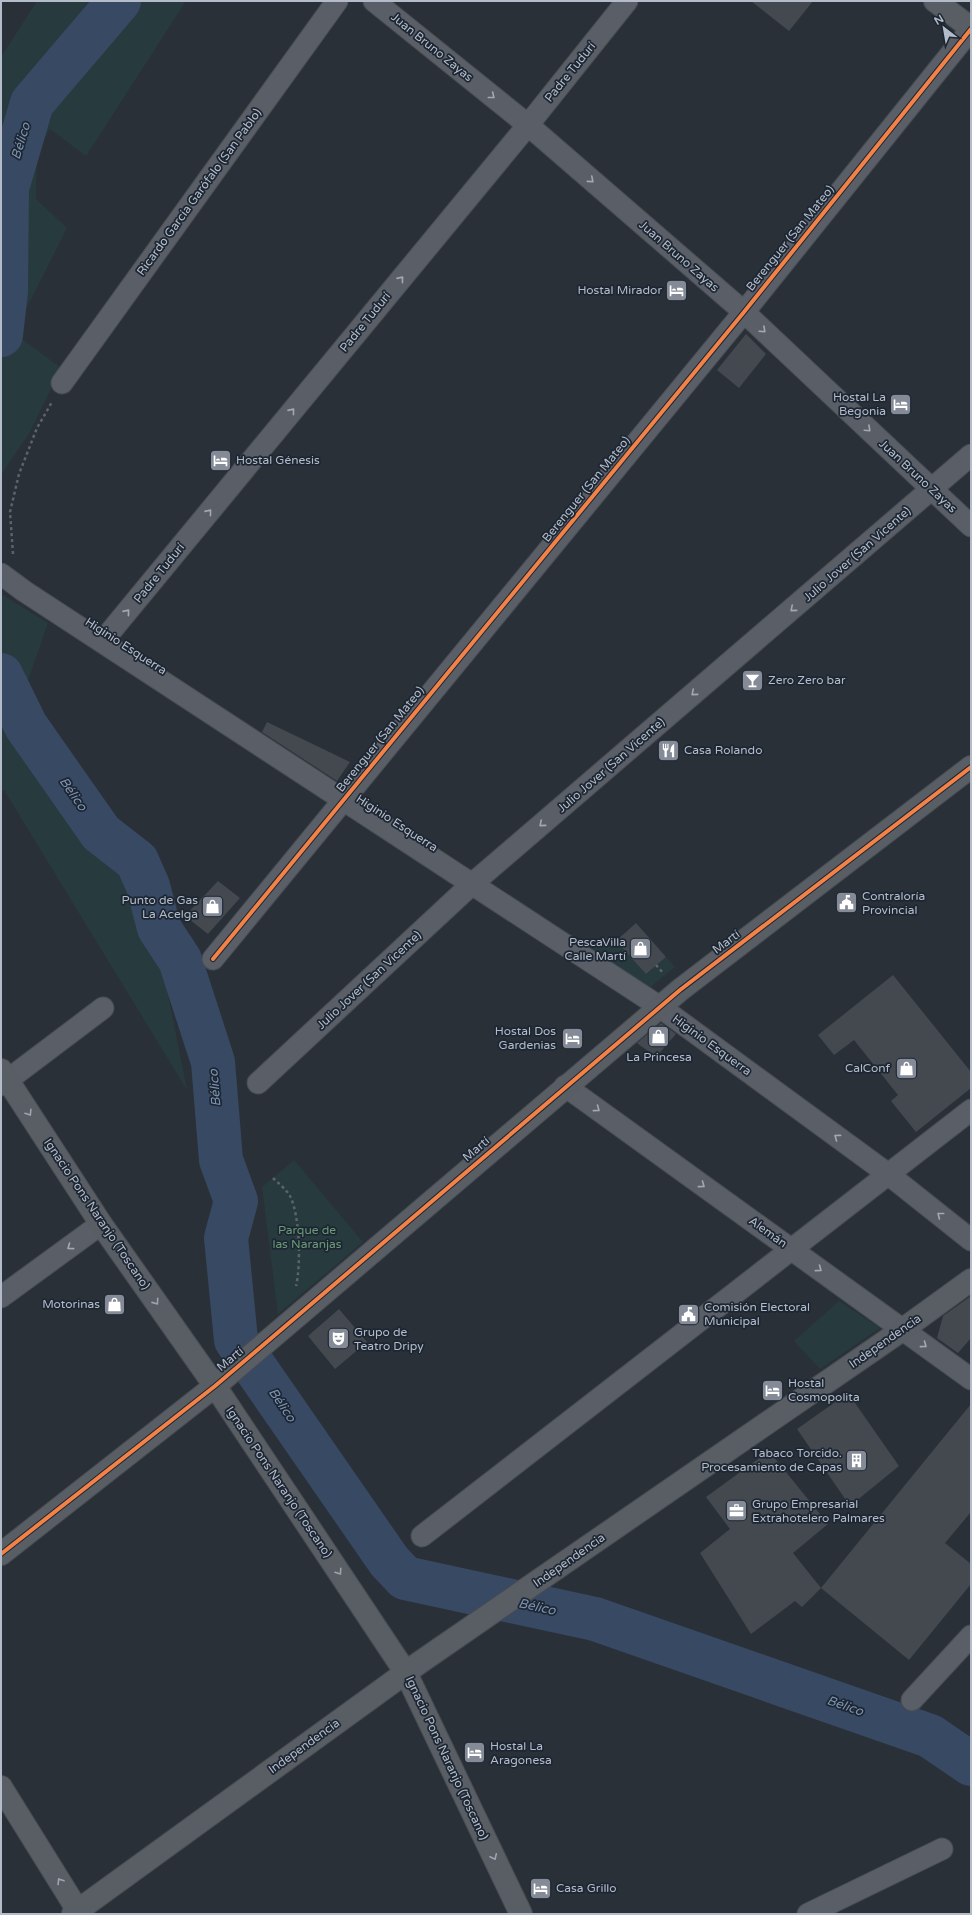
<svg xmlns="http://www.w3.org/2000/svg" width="972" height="1915" font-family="'Varela Round',sans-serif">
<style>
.green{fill:#273a3e}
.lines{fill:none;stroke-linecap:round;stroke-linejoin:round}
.river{stroke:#384963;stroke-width:44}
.building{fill:#444950}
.street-casing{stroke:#484c53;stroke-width:23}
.secondary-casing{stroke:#484c53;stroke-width:24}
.path{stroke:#5d636a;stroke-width:2.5;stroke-dasharray:3 3;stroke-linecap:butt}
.street{stroke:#5a5e66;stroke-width:21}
.secondary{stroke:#595d64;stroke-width:22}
.cycleway-casing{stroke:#1d2633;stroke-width:6}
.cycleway{stroke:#f48246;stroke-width:4}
.oneway{stroke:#a2a9b5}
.oneway2{stroke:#9da4b0}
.labels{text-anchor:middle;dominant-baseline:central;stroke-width:3.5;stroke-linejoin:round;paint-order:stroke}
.street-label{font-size:12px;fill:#b4bcc9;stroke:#1d2633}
.poi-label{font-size:12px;fill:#b4bcc9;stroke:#1d2633;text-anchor:start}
.park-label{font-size:12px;fill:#6b9a76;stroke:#1d2633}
.water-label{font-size:13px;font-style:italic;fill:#7c92b1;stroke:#1d2633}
</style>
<rect width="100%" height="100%" fill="#2a3038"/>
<!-- green -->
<path class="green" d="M 37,1 L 186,1 L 86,156 L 50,129 L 37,151 L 36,199 L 67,228 L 14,333 L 61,368 L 30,432 L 1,475 L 1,57 Z
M 1,594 L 48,623 L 24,692 L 35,752 L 96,839 L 116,853 L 144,898 L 142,924 L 161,959 L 187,1090 L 4,790 L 1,792 Z
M 603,936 L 616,941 L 646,974 L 666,957 L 675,967 L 648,989 L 591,951 Z
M 294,1160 L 363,1242 L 278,1314 L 262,1187 Z
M 839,1301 L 880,1328 L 820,1369 L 794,1341 Z"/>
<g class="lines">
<!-- river -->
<path class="river" d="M 1,335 L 6,291 L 7,188 L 32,103 L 119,1
M 1,675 L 26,726 L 101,833 L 137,861 L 148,886 L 159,928 L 180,960 L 213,1062 L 221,1160 L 236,1201 L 226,1238 L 236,1340 L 389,1561 L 405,1578 L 595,1619 L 930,1736 L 971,1764"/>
</g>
<!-- building -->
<path class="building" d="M 751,1 L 813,1 L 789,31 Z
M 746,334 L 766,354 L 739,388 L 717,370 Z
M 267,722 L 350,762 L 337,781 L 262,732 Z
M 218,881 L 240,898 L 208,934 L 185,916 Z
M 636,923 L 666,957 L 646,974 L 616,941 Z
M 893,975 L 971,1072 L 971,1088 L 916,1132 L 891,1101 L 898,1095 L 854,1040 L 834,1055 L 818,1035 Z
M 661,1023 L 676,1034 L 656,1057 L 637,1043 Z
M 971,1296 L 971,1338 L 958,1353 L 937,1338 L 943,1316 Z
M 339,1309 L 367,1342 L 335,1369 L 308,1336 Z
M 848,1393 L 899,1466 L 850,1506 L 797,1429 Z
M 971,1404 L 971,1512 L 945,1543 L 971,1564 L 971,1584 L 909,1660 L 821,1588 Z
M 769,1451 L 828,1524 L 793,1553 L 821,1588 L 802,1607 L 795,1601 L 751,1634 L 700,1553 L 730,1529 L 706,1497 Z"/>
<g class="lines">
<defs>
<path id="street" d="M 374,1 L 528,125 L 744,312 L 971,526
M 62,383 L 337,1
M 1,574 L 24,591 L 660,1007 L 888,1174 L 971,1240
M 102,642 L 528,125 L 627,1
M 213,959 L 744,312 L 971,29
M 258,1083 L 472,884 L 971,455
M 1,1085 L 103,1008
M 565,1086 L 971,1379
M 1,1297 L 101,1224
M 422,1536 L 971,1110
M 912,1700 L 971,1636
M 808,1914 L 942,1849"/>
<path id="secondary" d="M 935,1 L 971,28
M 1,1070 L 101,1224 L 215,1386 L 406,1673 L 521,1914
M 1,1554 L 215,1386 L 680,990 L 971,767
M 1,1787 L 80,1914
M 73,1914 L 419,1663 L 902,1330 L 971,1280"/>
</defs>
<!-- street casing -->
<use href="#street" class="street-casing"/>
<!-- secondary casing -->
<use href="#secondary" class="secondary-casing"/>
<!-- path -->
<path class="path" d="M 13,554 L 10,512 L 19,474 L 37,428 L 52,402
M 656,965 L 664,974
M 273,1178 C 279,1184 286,1189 290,1196 C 300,1215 301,1266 296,1286"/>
<!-- street -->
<use href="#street" class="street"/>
<!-- secondary -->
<use href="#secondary" class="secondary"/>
<defs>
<path id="cycleway" d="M 213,959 L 744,312 L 971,29
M 1,1554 L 215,1386 L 680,990 L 971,767"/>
</defs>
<!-- cycleway casing -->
<use href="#cycleway" class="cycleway-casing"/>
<!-- cycleway -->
<use href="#cycleway" class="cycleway"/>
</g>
<!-- one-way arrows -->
<defs><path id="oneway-chevron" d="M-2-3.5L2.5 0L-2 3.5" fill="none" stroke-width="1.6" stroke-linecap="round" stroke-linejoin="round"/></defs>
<g class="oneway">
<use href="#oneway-chevron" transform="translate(492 96) rotate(39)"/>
<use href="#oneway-chevron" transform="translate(591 180) rotate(41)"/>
<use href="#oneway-chevron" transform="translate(401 279) rotate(-51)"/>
<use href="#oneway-chevron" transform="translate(763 330) rotate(43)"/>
<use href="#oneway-chevron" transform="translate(292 411) rotate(-51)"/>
<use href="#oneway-chevron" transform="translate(868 429) rotate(43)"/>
<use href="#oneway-chevron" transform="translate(209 512) rotate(-51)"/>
<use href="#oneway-chevron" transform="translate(793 609) rotate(139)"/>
<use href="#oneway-chevron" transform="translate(127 612) rotate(-51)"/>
<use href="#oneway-chevron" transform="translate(694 693) rotate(139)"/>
<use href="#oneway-chevron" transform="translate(542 824) rotate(139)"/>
<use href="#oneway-chevron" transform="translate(597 1109) rotate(36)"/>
<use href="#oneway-chevron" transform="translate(837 1137) rotate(-144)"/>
<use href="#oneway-chevron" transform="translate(702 1185) rotate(36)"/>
<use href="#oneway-chevron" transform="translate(940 1215) rotate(-142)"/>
<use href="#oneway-chevron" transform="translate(70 1247) rotate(144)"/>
<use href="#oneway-chevron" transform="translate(819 1269) rotate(36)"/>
<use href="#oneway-chevron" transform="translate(924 1345) rotate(36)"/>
</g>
<g class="oneway2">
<use href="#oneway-chevron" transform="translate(29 1113) rotate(57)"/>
<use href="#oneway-chevron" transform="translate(156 1302) rotate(55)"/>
<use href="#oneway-chevron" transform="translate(339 1572) rotate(56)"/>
<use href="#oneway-chevron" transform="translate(494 1857) rotate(65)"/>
<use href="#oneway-chevron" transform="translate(60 1881) rotate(-122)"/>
</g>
<!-- icons -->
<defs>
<symbol id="hotel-square" viewBox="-11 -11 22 22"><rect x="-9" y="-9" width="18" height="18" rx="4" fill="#848b96" stroke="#1d2633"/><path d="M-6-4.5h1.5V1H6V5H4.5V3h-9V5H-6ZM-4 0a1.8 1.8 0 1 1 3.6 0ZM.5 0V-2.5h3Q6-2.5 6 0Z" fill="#fff"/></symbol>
<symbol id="bar-square" viewBox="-11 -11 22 22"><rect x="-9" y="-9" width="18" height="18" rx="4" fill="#848b96" stroke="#1d2633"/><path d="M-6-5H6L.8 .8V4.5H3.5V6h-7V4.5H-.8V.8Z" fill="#fff"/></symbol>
<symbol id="restaurant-square" viewBox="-11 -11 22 22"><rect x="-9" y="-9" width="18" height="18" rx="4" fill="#848b96" stroke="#1d2633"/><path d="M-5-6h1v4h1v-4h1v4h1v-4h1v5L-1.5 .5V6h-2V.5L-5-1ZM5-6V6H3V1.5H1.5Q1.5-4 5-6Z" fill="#fff"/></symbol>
<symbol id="civic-square" viewBox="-11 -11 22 22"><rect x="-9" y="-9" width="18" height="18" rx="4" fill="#848b96" stroke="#1d2633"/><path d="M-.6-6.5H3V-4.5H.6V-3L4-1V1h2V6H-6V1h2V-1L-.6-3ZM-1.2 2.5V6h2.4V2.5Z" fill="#fff"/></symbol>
<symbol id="shop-square" viewBox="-11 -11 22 22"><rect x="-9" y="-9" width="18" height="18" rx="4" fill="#848b96" stroke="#1d2633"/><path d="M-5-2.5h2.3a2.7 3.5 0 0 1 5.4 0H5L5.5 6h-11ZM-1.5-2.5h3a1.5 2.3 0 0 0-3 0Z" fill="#fff"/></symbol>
<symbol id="theatre-square" viewBox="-11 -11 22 22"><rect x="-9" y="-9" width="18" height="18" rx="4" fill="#848b96" stroke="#1d2633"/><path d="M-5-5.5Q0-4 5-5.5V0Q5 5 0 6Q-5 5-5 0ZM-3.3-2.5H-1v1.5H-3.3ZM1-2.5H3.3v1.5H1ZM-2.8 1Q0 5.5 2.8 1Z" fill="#fff"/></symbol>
<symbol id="building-square" viewBox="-11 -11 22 22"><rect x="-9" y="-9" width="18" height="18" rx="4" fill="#848b96" stroke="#1d2633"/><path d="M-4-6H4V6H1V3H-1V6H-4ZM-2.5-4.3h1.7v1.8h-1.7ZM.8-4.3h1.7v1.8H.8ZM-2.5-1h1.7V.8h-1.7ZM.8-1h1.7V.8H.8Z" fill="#fff"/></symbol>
<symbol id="office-square" viewBox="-11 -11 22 22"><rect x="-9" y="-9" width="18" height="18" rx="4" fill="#848b96" stroke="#1d2633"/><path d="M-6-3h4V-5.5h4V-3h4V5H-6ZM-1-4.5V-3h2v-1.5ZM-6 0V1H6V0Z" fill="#fff"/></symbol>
</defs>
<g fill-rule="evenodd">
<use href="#hotel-square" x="664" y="278" width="25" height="25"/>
<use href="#hotel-square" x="888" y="392" width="25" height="25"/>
<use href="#hotel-square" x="208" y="448" width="25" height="25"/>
<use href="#bar-square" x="740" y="668" width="25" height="25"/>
<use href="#restaurant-square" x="656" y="738" width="25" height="25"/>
<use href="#civic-square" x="834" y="890" width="25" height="25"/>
<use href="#shop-square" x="200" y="894" width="25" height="25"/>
<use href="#shop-square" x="628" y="936" width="25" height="25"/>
<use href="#shop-square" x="646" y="1024" width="25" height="25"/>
<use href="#hotel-square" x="560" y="1026" width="25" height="25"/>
<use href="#shop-square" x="894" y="1056" width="25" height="25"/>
<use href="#shop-square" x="102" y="1292" width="25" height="25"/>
<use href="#civic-square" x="676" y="1302" width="25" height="25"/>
<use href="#theatre-square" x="326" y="1326" width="25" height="25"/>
<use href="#hotel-square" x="760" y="1378" width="25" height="25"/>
<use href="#building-square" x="844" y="1448" width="25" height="25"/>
<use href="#office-square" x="724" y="1498" width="25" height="25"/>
<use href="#hotel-square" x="462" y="1740" width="25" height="25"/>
<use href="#hotel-square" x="528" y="1876" width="25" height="25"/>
</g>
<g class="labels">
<!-- street labels -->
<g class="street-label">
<text transform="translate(432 47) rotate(39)">Juan Bruno Zayas</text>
<text transform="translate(570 72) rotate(-51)">Padre Tudurí</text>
<text transform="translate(199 192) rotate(-54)">Ricardo García Garófalo (San Pablo)</text>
<text transform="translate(790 238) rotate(-51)">Berenguer (San Mateo)</text>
<text transform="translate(679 256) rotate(41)">Juan Bruno Zayas</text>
<text transform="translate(365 322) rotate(-51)">Padre Tudurí</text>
<text transform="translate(918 476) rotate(43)">Juan Bruno Zayas</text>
<text transform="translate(586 489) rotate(-51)">Berenguer (San Mateo)</text>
<text transform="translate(857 554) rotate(-41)">Julio Jover (San Vicente)</text>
<text transform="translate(159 573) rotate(-51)">Padre Tudurí</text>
<text transform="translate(126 646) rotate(33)">Higinio Esquerra</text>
<text transform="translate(380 739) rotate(-51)">Berenguer (San Mateo)</text>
<text transform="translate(611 765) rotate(-41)">Julio Jover (San Vicente)</text>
<text transform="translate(397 823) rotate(33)">Higinio Esquerra</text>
<text transform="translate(726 942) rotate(-37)">Martí</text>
<text transform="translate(369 980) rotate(-43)">Julio Jover (San Vicente)</text>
<text transform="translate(712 1045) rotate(36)">Higinio Esquerra</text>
<text transform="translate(476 1149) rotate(-41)">Martí</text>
<text transform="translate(97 1214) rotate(56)">Ignacio Pons Naranjo (Toscano)</text>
<text transform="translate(768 1232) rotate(36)">Alemán</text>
<text transform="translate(885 1341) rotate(-35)">Independencia</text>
<text transform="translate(230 1359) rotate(-40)">Martí</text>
<text transform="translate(279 1482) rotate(56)">Ignacio Pons Naranjo (Toscano)</text>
<text transform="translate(569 1560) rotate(-35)">Independencia</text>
<text transform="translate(304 1746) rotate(-36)">Independencia</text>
<text transform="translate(447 1758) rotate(65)">Ignacio Pons Naranjo (Toscano)</text>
</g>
<!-- poi labels -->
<g class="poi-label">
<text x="662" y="290" text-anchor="end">Hostal Mirador</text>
<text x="886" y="397" text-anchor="end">Hostal La<tspan x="886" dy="14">Begonia</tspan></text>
<text x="236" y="460">Hostal Génesis</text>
<text x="768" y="680">Zero Zero bar</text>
<text x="684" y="750">Casa Rolando</text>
<text x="862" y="896">Contraloría<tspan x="862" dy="14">Provincial</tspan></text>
<text x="198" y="900" text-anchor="end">Punto de Gas<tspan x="198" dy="14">La Acelga</tspan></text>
<text x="626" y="942" text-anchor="end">PescaVilla<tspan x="626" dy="14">Calle Martí</tspan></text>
<text x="556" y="1031" text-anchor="end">Hostal Dos<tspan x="556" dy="14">Gardenias</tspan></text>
<text x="659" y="1057" text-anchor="middle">La Princesa</text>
<text x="890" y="1068" text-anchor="end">CalConf</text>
<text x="100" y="1304" text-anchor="end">Motorinas</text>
<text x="704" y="1307">Comisión Electoral<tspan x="704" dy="14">Municipal</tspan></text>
<text x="354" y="1332">Grupo de<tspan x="354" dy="14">Teatro Dripy</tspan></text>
<text x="788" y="1383">Hostal<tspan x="788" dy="14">Cosmopolita</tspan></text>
<text x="842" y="1453" text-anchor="end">Tabaco Torcido.<tspan x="842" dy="14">Procesamiento de Capas</tspan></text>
<text x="752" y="1504">Grupo Empresarial<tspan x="752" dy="14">Extrahotelero Palmares</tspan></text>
<text x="490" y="1746">Hostal La<tspan x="490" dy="14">Aragonesa</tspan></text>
<text x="556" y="1888">Casa Grillo</text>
</g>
<!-- park labels -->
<g class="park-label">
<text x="307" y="1230">Parque de<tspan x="307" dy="14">las Naranjas</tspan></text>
</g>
<!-- water labels -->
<g class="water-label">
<text transform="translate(21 141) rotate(-73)">Bélico</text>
<text transform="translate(73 794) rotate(55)">Bélico</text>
<text transform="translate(215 1088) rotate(-95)">Bélico</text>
<text transform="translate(282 1405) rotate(56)">Bélico</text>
<text transform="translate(537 1607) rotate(12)">Bélico</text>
<text transform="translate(845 1706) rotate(19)">Bélico</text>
</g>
</g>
<!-- border -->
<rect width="972" height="1915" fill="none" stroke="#b4bcc9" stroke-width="4"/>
<!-- north arrow -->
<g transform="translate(944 28) rotate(329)" stroke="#1d2633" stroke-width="3" paint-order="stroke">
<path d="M0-3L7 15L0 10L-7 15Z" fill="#b4bcc9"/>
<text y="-6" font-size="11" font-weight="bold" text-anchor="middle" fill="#b4bcc9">N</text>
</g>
</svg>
